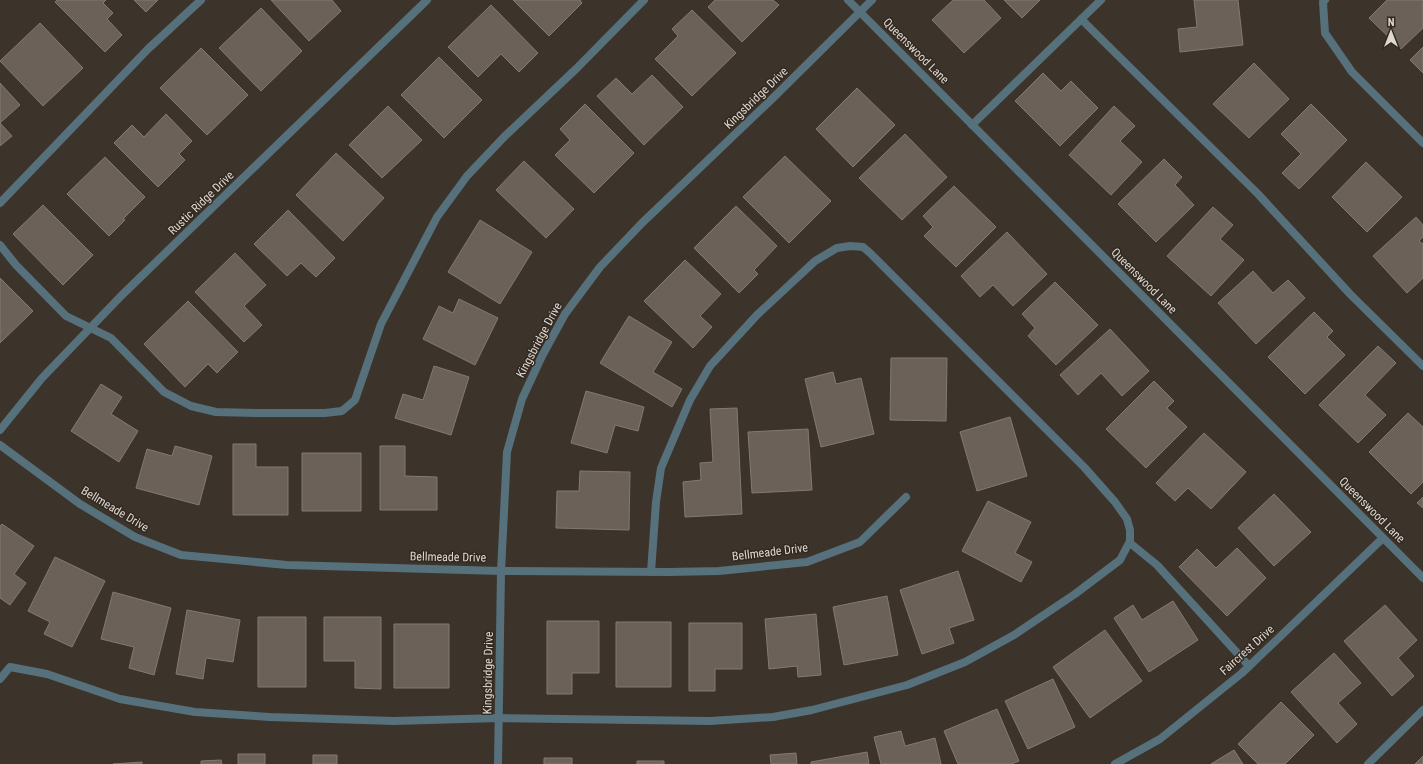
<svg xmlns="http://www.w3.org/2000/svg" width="1423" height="764" font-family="'Roboto Condensed',sans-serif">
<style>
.building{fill:#6b6158;stroke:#857a70}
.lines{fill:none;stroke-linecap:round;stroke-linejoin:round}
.service{stroke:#56707c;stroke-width:8}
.minor{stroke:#56707c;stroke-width:8}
.tertiary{stroke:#56707c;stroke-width:8}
.labels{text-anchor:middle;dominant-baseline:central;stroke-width:3;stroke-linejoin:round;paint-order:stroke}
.street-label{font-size:12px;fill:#ded8d2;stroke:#322921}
</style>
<rect width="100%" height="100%" fill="#3c332a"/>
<!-- building -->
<path class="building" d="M 57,0 L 106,0 L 103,3 L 113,13 L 107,19 L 122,35 L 105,52 L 55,2 Z
M 134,0 L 158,0 L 146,12 Z
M 271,0 L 332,0 L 341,11 L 309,41 Z
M 513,0 L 580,0 L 582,3 L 549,36 Z
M 715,0 L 773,0 L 779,5 L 742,42 L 708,7 Z
M 953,0 L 984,0 L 1001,18 L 964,53 L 932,20 Z
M 1004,0 L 1040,0 L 1022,18 Z
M 1194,0 L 1238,0 L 1243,45 L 1180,52 L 1178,29 L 1197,27 Z
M 1387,0 L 1423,0 L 1423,28 L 1401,49 L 1369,18 Z
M 491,5 L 538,53 L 519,72 L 501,54 L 478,77 L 448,47 Z
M 261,8 L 302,51 L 261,91 L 219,48 Z
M 692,10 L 736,53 L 692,96 L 655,59 L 678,36 L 672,29 Z
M 40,23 L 83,68 L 43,106 L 0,61 Z
M 1423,47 L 1423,73 L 1410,60 Z
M 201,48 L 248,95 L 207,135 L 160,88 Z
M 439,57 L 482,100 L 444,138 L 401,95 Z
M 1254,63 L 1289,99 L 1249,138 L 1213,104 Z
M 1043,73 L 1061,91 L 1071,81 L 1098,108 L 1060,146 L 1015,101 Z
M 652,75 L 683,107 L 644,145 L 597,96 L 616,78 L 632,94 Z
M 0,83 L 20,105 L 0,123 L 12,136 L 0,146 Z
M 857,88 L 895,125 L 853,167 L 816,129 Z
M 585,104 L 634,153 L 594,193 L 555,155 L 570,140 L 560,129 Z
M 1311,104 L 1347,140 L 1299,189 L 1282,173 L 1301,154 L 1281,134 Z
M 388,106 L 422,140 L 382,178 L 349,145 Z
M 1114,106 L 1135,126 L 1120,141 L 1142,162 L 1111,195 L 1069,155 Z
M 166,114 L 192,141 L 179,154 L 185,160 L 158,187 L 114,143 L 132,125 L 144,137 Z
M 905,134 L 947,177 L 902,220 L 859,178 Z
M 336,153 L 384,198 L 343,241 L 296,195 Z
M 785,156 L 831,201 L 789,243 L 743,197 Z
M 105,157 L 145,197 L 123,219 L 125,220 L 109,236 L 67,194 Z
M 1164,159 L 1182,177 L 1175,185 L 1194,205 L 1156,242 L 1118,204 Z
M 524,161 L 574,209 L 546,238 L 496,190 Z
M 1366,162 L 1402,197 L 1367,232 L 1332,197 Z
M 954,186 L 996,227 L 956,267 L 924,236 L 933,227 L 923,216 Z
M 43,205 L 93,255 L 63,285 L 13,234 Z
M 736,206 L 777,246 L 754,270 L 758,274 L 739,293 L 694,248 Z
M 1213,207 L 1233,225 L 1220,239 L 1244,260 L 1211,296 L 1167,256 Z
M 288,210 L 335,258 L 316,277 L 301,263 L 287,276 L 254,244 Z
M 1416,217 L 1423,225 L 1423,237 L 1419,241 L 1423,244 L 1423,278 L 1407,293 L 1373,256 Z
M 480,220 L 532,252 L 500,304 L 448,272 Z
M 1007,232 L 1047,274 L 1013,306 L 993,285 L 980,297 L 961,276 Z
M 235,253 L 266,285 L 244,306 L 262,325 L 244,342 L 195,292 Z
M 685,260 L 721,294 L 700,316 L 712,327 L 693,348 L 644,301 Z
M 1253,271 L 1273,293 L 1288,280 L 1305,298 L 1256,344 L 1218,303 Z
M 0,278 L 33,311 L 0,343 Z
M 1055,282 L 1098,325 L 1056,365 L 1028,336 L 1035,328 L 1022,314 Z
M 459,299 L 498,318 L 475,365 L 423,339 L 439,306 L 453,313 Z
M 188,301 L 238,352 L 217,373 L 208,364 L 185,387 L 144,344 Z
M 1314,312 L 1333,331 L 1327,337 L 1345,355 L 1305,394 L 1268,357 Z
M 629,316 L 672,342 L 653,372 L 682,389 L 672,407 L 600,363 Z
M 1110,329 L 1149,371 L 1122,396 L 1101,373 L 1078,395 L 1060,375 Z
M 1378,346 L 1396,363 L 1365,395 L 1386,415 L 1358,443 L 1319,405 Z
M 891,358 L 947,358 L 946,421 L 890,420 Z
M 434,366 L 469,377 L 451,435 L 395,418 L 403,394 L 423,400 Z
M 833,372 L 836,384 L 861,378 L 874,434 L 821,447 L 805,379 Z
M 1154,381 L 1174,401 L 1167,408 L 1187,427 L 1146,468 L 1106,429 Z
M 101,384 L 122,397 L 111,414 L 138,431 L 119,462 L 71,431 Z
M 586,391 L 644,407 L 638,431 L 615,425 L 607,453 L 571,443 Z
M 737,408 L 742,514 L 685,517 L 683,482 L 701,480 L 700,463 L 713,462 L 710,409 Z
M 1408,413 L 1423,427 L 1423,482 L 1411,494 L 1369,452 Z
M 1010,417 L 1027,476 L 977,491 L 960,432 Z
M 808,429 L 812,490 L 752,493 L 748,432 Z
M 1204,433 L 1246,472 L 1211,509 L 1188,488 L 1175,501 L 1156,483 Z
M 233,444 L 256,444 L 256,467 L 288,467 L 288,515 L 233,515 Z
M 175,446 L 212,456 L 199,505 L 136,488 L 147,449 L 172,456 Z
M 380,446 L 405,446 L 405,476 L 437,477 L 437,510 L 380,510 Z
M 302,453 L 361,453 L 361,511 L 302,511 Z
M 580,471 L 630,472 L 629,530 L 556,528 L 557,491 L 579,491 Z
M 1274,494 L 1311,532 L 1274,566 L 1238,528 Z
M 1423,497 L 1423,508 L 1417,503 Z
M 988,501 L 1031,522 L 1015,553 L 1032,562 L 1021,582 L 962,551 Z
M 2,524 L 34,546 L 14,574 L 26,583 L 10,605 L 0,598 L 0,526 Z
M 1237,548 L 1266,578 L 1227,616 L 1179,567 L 1197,549 L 1216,568 Z
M 55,557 L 105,581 L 72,647 L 44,634 L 50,622 L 28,611 Z
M 958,571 L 974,620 L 949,628 L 954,643 L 922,654 L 900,590 Z
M 113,592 L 171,608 L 154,675 L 129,668 L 134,647 L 101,639 Z
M 887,596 L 898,655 L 844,665 L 833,607 Z
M 1173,601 L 1198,640 L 1149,672 L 1114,618 L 1133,605 L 1142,620 Z
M 1385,605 L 1417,640 L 1398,658 L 1414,676 L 1392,696 L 1344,641 Z
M 187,610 L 240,620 L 233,662 L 206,658 L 203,679 L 176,674 Z
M 816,614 L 821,675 L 798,677 L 797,666 L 769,669 L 765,619 Z
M 258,617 L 306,617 L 306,687 L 258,687 Z
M 324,617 L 381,617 L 381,689 L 355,688 L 355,661 L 324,661 Z
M 547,621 L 599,621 L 599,673 L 572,673 L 572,694 L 547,694 Z
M 616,622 L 671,622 L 671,687 L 616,687 Z
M 689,623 L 742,623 L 742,669 L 715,669 L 715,691 L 689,691 Z
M 394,624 L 449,624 L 449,688 L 394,688 Z
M 1105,630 L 1142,681 L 1090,718 L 1053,667 Z
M 1334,653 L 1361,683 L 1338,703 L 1357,724 L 1337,743 L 1291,692 Z
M 1053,679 L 1075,727 L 1028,749 L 1005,701 Z
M 1281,702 L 1314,735 L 1285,764 L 1258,764 L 1238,744 Z
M 997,709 L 1019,761 L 1011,764 L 958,764 L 944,731 Z
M 901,731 L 905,746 L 935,738 L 941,764 L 881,764 L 874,737 Z
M 1234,750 L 1243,764 L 1211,764 Z
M 867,752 L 869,764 L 811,764 L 811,762 Z
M 796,753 L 797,764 L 771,764 L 770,755 Z
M 238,754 L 265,754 L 265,764 L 238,764 Z
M 313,755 L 337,755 L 337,764 L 313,764 Z
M 1423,756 L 1423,764 L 1415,764 Z
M 544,758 L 572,758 L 572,764 L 544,764 Z
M 221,760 L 222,764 L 201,764 L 201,761 Z
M 637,761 L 664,761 L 664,764 L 637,764 Z
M 142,762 L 142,764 L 113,764 Z"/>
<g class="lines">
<!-- service -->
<path class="service" d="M 1081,19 L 1258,194 L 1350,294 L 1423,366
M 972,125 L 1101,0
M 0,203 L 148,49 L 201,0
M 0,245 L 16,265 L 66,316 L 111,338 L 164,392 L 191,406 L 216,412 L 256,413 L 325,413 L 342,411 L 355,400 L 381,324 L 437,217 L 467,176 L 504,137 L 577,68 L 644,0
M 1130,543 L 1157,565 L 1249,666
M 0,679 L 10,667 L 47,674 L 120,699 L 195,712 L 270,717 L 394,721 L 499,718 L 710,721 L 773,717 L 812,710 L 907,685 L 965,662 L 1014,635 L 1075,594 L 1120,560 L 1130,541 L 1130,530 L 1127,519 L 1115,502 L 1084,467 L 870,253 L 863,247 L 850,246 L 837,248 L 815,261 L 757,315 L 710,366 L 690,400 L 661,468 L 656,502 L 651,572
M 1368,764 L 1423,710"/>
<!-- minor -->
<path class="minor" d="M 848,0 L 1423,578
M 1325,0 L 1323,2 L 1325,33 L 1352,72 L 1423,143
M 0,430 L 42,378 L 122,295 L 427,0
M 0,445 L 80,504 L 135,537 L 181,555 L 287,565 L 501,571 L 669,572 L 719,571 L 807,562 L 860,542 L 906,497
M 1115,764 L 1160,739 L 1242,673 L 1383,538"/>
<!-- tertiary -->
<path class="tertiary" d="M 498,764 L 501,571 L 507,452 L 522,399 L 542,356 L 565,314 L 600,267 L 642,223 L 773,98 L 872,0"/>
</g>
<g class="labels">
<!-- street labels -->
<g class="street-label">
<text transform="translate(916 51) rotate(45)">Queenswood Lane</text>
<text transform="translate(756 98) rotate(-44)">Kingsbridge Drive</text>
<text transform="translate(201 203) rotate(-44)">Rustic Ridge Drive</text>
<text transform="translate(1144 281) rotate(45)">Queenswood Lane</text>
<text transform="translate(539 340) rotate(-62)">Kingsbridge Drive</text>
<text transform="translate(115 509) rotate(31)">Bellmeade Drive</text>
<text transform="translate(1372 510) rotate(45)">Queenswood Lane</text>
<text transform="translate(770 552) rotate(-7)">Bellmeade Drive</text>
<text transform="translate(448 557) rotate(1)">Bellmeade Drive</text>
<text transform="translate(1247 650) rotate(-42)">Faircrest Drive</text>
<text transform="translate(488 673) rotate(-89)">Kingsbridge Drive</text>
</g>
</g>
<!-- north arrow -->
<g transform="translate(1391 32)" stroke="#322921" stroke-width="3" paint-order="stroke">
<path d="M0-3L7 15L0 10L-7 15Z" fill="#ded8d2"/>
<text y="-6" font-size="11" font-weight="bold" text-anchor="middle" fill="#ded8d2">N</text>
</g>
</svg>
